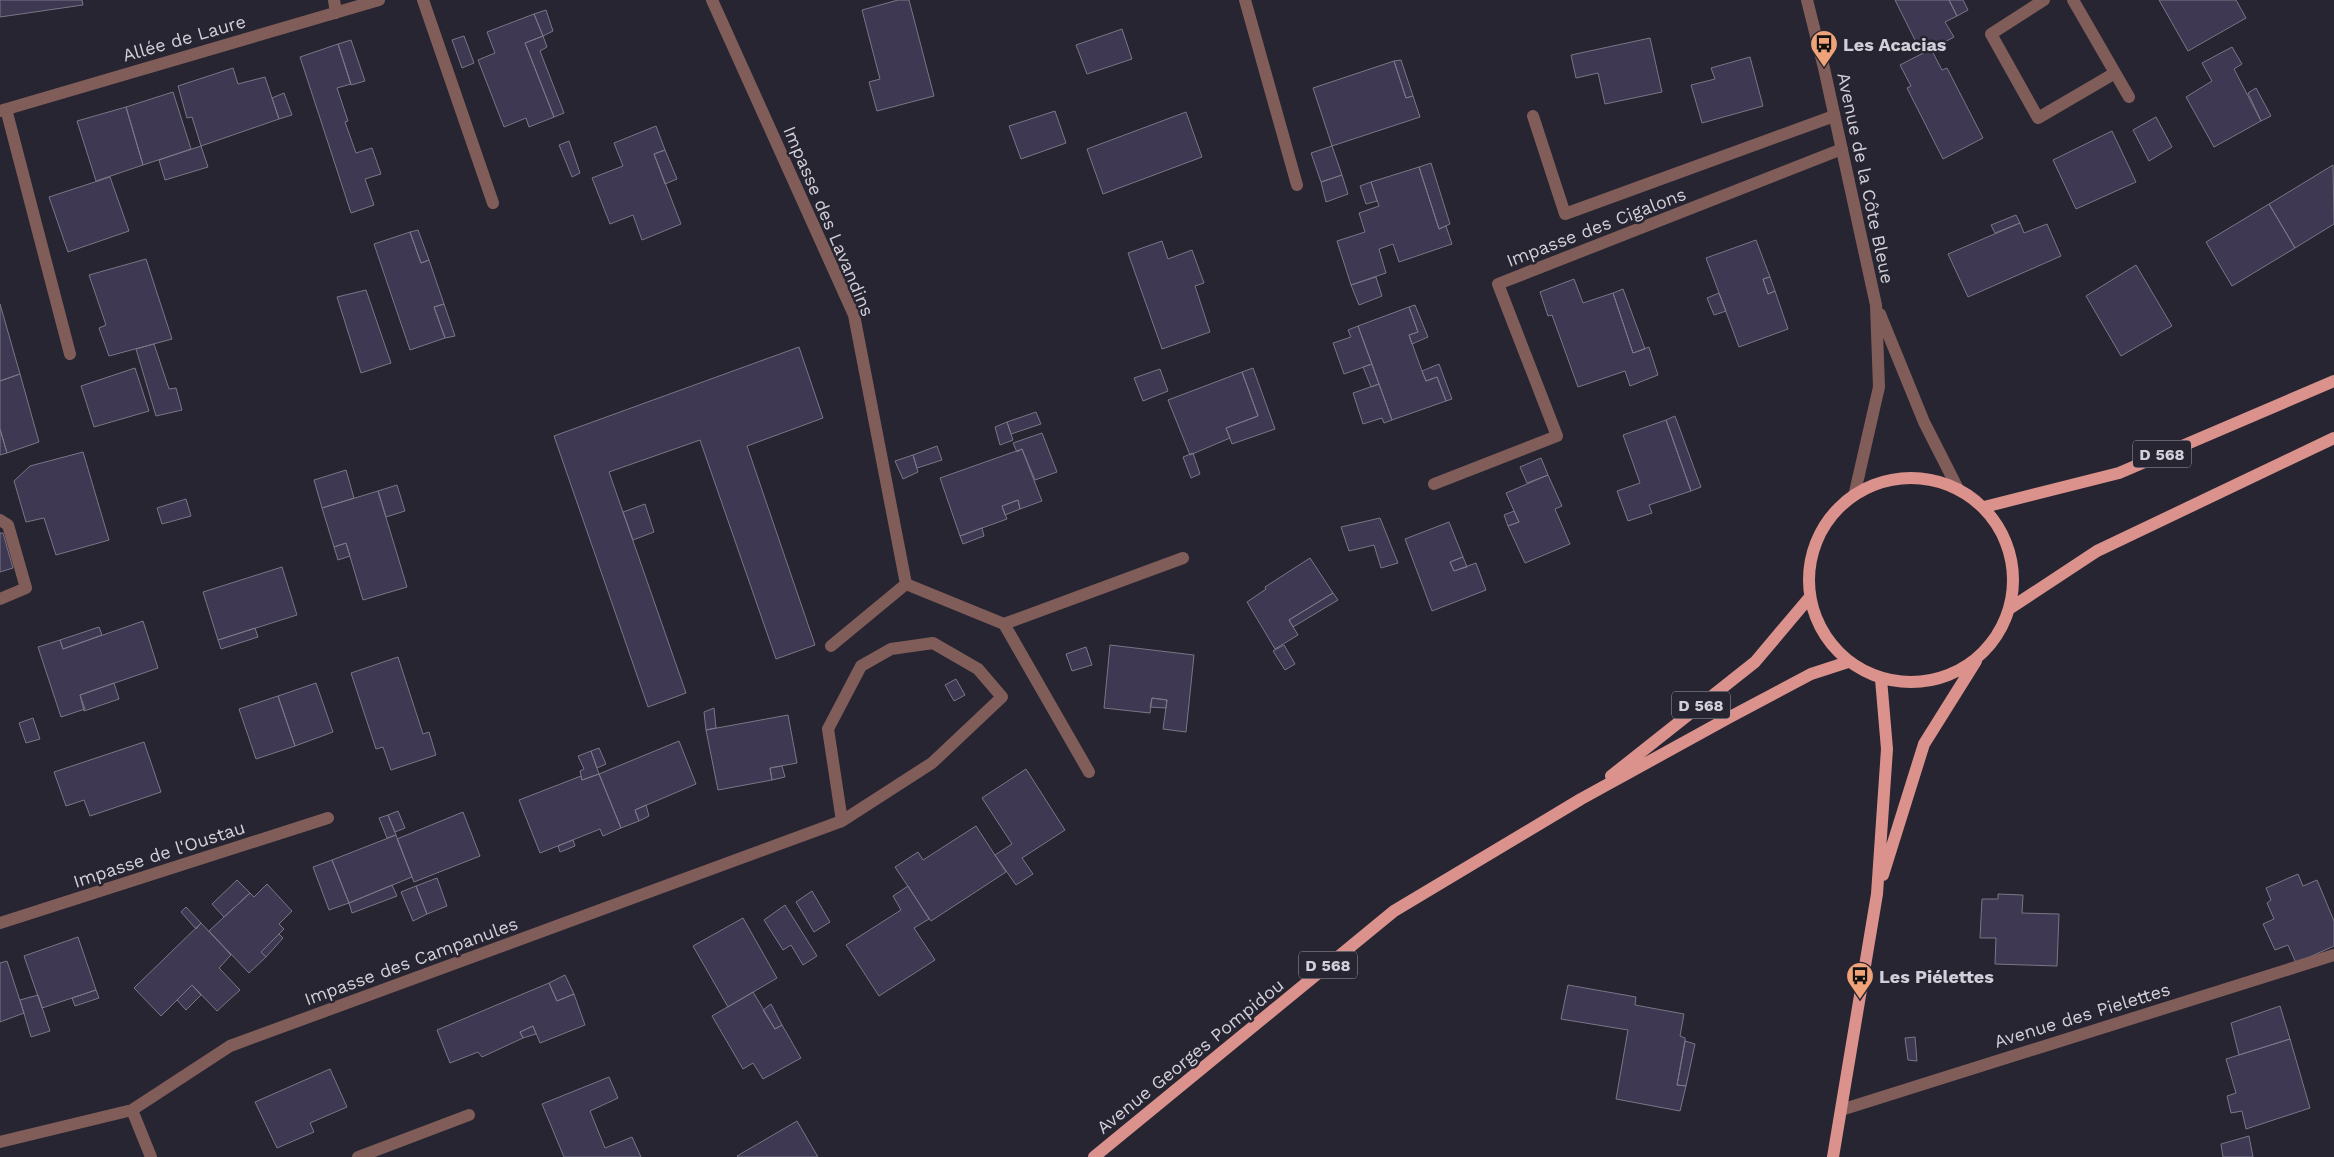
<svg xmlns="http://www.w3.org/2000/svg" width="2334" height="1157" font-family="'Work Sans',sans-serif">
<style>
.building{fill:#3e3853;stroke:#797686}
.lines{fill:none;stroke-linecap:round;stroke-linejoin:round}
.minor{stroke:#815d5a;stroke-width:12}
.major{stroke:#db928c;stroke-width:12}
.labels{text-anchor:middle;dominant-baseline:central;stroke-width:5;stroke-linejoin:round;paint-order:stroke}
.shield{fill:#272531;stroke:#9e9da7;stroke-width:1}
.shield-label{font-size:16px;font-weight:bold;fill:#d1d0d9}
.street-label{font-size:18px;fill:#d1d0d9;stroke:#272531}
.poi-label{font-size:18px;font-weight:bold;fill:#d1d0d9;stroke:#272531;text-anchor:start}
</style>
<rect width="100%" height="100%" fill="#272531"/>
<!-- building -->
<path class="building" d="M 0,0 L 82,0 L 83,5 L 0,17 Z
M 898,0 L 909,0 L 934,96 L 877,111 L 869,82 L 880,79 L 862,10 Z
M 1895,0 L 1949,0 L 1957,16 L 1945,22 L 1954,37 L 1922,54 Z
M 1949,0 L 1963,0 L 1968,10 L 1957,16 Z
M 2159,0 L 2236,0 L 2246,18 L 2188,51 Z
M 546,10 L 553,31 L 543,36 L 534,14 Z
M 534,14 L 543,36 L 525,43 L 554,117 L 529,127 L 526,118 L 504,127 L 478,60 L 495,53 L 487,32 Z
M 1122,29 L 1132,59 L 1087,74 L 1076,45 Z
M 464,36 L 474,63 L 462,68 L 452,40 Z
M 543,36 L 547,47 L 540,51 L 564,113 L 554,117 L 525,43 Z
M 1650,38 L 1662,92 L 1605,104 L 1598,73 L 1576,78 L 1571,55 Z
M 351,40 L 365,81 L 351,85 L 338,44 Z
M 338,44 L 351,84 L 337,88 L 348,121 L 345,122 L 356,153 L 372,148 L 381,174 L 365,179 L 374,205 L 351,213 L 300,57 Z
M 2232,47 L 2242,64 L 2234,69 L 2261,121 L 2214,147 L 2186,97 L 2212,81 L 2202,63 Z
M 1931,49 L 1942,70 L 1947,68 L 1983,138 L 1943,159 L 1907,88 L 1911,86 L 1900,65 Z
M 1750,57 L 1763,106 L 1702,123 L 1691,85 L 1715,79 L 1711,68 Z
M 1401,60 L 1413,96 L 1406,98 L 1394,61 Z
M 1394,61 L 1406,98 L 1413,96 L 1420,117 L 1332,146 L 1313,88 Z
M 233,68 L 238,84 L 265,77 L 279,119 L 201,146 L 192,117 L 187,118 L 178,86 Z
M 2256,88 L 2271,116 L 2261,121 L 2248,93 Z
M 173,92 L 191,149 L 143,165 L 126,107 Z
M 284,93 L 292,115 L 279,119 L 272,98 Z
M 126,107 L 143,165 L 96,181 L 77,121 Z
M 1055,111 L 1066,143 L 1021,159 L 1009,126 Z
M 1186,112 L 1202,157 L 1103,194 L 1087,149 Z
M 2156,117 L 2172,147 L 2149,161 L 2133,130 Z
M 656,126 L 665,150 L 654,154 L 681,224 L 642,240 L 633,215 L 610,224 L 592,178 L 623,166 L 614,143 Z
M 2112,131 L 2136,182 L 2076,209 L 2053,160 Z
M 569,141 L 580,173 L 572,177 L 559,145 Z
M 201,146 L 208,167 L 165,180 L 159,160 Z
M 1332,146 L 1342,175 L 1321,182 L 1311,153 Z
M 665,150 L 677,179 L 665,184 L 654,154 Z
M 1431,163 L 1450,224 L 1439,229 L 1419,167 Z
M 2333,165 L 2334,224 L 2295,248 L 2269,204 Z
M 1419,167 L 1439,229 L 1446,226 L 1452,244 L 1399,262 L 1393,244 L 1379,249 L 1386,273 L 1351,285 L 1337,241 L 1365,232 L 1359,213 L 1379,206 L 1371,182 Z
M 1342,175 L 1348,194 L 1326,202 L 1321,182 Z
M 110,177 L 129,231 L 68,252 L 49,197 Z
M 1371,182 L 1377,201 L 1366,204 L 1360,186 Z
M 2269,204 L 2295,248 L 2232,286 L 2206,242 Z
M 2016,215 L 2020,223 L 1995,233 L 1991,225 Z
M 2020,223 L 2024,233 L 2047,224 L 2061,256 L 1968,297 L 1948,254 Z
M 418,230 L 429,260 L 421,263 L 410,232 Z
M 410,232 L 421,263 L 429,260 L 444,304 L 434,307 L 445,338 L 410,350 L 374,244 Z
M 1756,240 L 1770,277 L 1763,279 L 1768,294 L 1775,291 L 1788,329 L 1739,347 L 1706,258 Z
M 1162,241 L 1168,259 L 1192,250 L 1204,283 L 1195,286 L 1210,332 L 1162,349 L 1128,253 Z
M 146,259 L 172,339 L 109,356 L 99,328 L 106,325 L 89,275 Z
M 2136,265 L 2172,326 L 2121,356 L 2086,296 Z
M 1376,277 L 1382,296 L 1359,305 L 1351,285 Z
M 1770,277 L 1775,291 L 1768,294 L 1763,279 Z
M 1574,279 L 1583,303 L 1613,293 L 1633,353 L 1649,347 L 1658,375 L 1630,386 L 1625,371 L 1578,387 L 1552,315 L 1548,316 L 1540,292 Z
M 1623,289 L 1645,349 L 1633,353 L 1613,293 Z
M 366,290 L 391,363 L 361,373 L 337,297 Z
M 1719,293 L 1726,311 L 1714,315 L 1707,298 Z
M 0,304 L 20,374 L 0,381 Z
M 444,304 L 455,336 L 445,338 L 434,307 Z
M 1415,305 L 1428,337 L 1412,344 L 1409,335 L 1418,332 L 1409,307 Z
M 1409,307 L 1418,332 L 1409,335 L 1422,371 L 1426,381 L 1437,377 L 1446,401 L 1392,420 L 1358,326 Z
M 1358,326 L 1372,364 L 1344,374 L 1333,343 L 1351,337 L 1348,330 Z
M 154,344 L 169,389 L 176,388 L 182,410 L 156,416 L 136,349 Z
M 799,347 L 823,418 L 747,446 L 815,645 L 776,659 L 700,440 L 609,472 L 686,693 L 648,707 L 554,436 Z
M 1372,364 L 1379,384 L 1371,387 L 1363,367 Z
M 1439,364 L 1452,399 L 1446,401 L 1437,377 L 1426,381 L 1422,371 Z
M 135,368 L 149,411 L 94,427 L 81,386 Z
M 1253,368 L 1275,429 L 1232,444 L 1226,428 L 1258,416 L 1242,372 Z
M 1160,369 L 1168,391 L 1143,401 L 1134,378 Z
M 1242,372 L 1258,416 L 1226,428 L 1230,438 L 1190,455 L 1168,400 Z
M 20,374 L 39,442 L 7,453 L 0,429 L 0,381 Z
M 1379,384 L 1392,420 L 1384,423 L 1382,418 L 1363,424 L 1353,393 Z
M 1036,412 L 1041,424 L 1011,434 L 1007,422 Z
M 1675,416 L 1701,487 L 1691,491 L 1666,420 Z
M 1666,420 L 1691,491 L 1649,505 L 1652,513 L 1628,521 L 1617,491 L 1640,483 L 1623,435 Z
M 1007,422 L 1013,440 L 1000,445 L 995,427 Z
M 0,429 L 7,453 L 0,455 Z
M 1042,433 L 1057,472 L 1035,480 L 1022,449 L 1017,452 L 1013,443 Z
M 937,446 L 942,460 L 917,468 L 913,455 Z
M 1022,449 L 1042,501 L 1020,509 L 1018,500 L 1002,506 L 1007,519 L 960,536 L 940,478 Z
M 83,452 L 109,540 L 56,555 L 44,518 L 26,522 L 14,481 L 30,466 Z
M 1193,453 L 1200,474 L 1191,478 L 1183,457 Z
M 913,455 L 918,472 L 903,479 L 895,461 Z
M 1541,458 L 1548,475 L 1527,483 L 1520,467 Z
M 346,470 L 354,498 L 322,508 L 314,480 Z
M 1548,475 L 1562,506 L 1555,509 L 1570,544 L 1525,563 L 1508,526 L 1519,522 L 1506,493 Z
M 397,485 L 405,511 L 386,517 L 378,491 Z
M 378,491 L 407,587 L 363,600 L 346,543 L 334,547 L 322,508 Z
M 186,499 L 191,516 L 162,524 L 157,508 Z
M 1018,500 L 1020,509 L 1005,515 L 1002,506 Z
M 645,504 L 654,532 L 633,540 L 623,512 Z
M 1514,511 L 1519,522 L 1508,526 L 1504,515 Z
M 1380,518 L 1398,563 L 1381,568 L 1374,545 L 1349,551 L 1341,527 Z
M 1449,522 L 1463,557 L 1450,562 L 1454,571 L 1476,563 L 1486,590 L 1432,611 L 1405,539 Z
M 982,528 L 984,536 L 963,544 L 960,536 Z
M 0,533 L 3,533 L 13,568 L 0,572 Z
M 346,543 L 350,556 L 338,560 L 334,547 Z
M 1463,557 L 1467,567 L 1454,571 L 1450,562 Z
M 1310,558 L 1333,593 L 1289,620 L 1298,635 L 1275,649 L 1247,602 L 1266,589 L 1265,587 Z
M 282,567 L 297,615 L 218,640 L 203,592 Z
M 1333,593 L 1338,600 L 1293,627 L 1289,620 Z
M 143,621 L 158,668 L 80,695 L 85,709 L 61,717 L 38,647 L 60,640 L 63,649 Z
M 99,627 L 102,635 L 63,649 L 60,640 Z
M 255,628 L 258,637 L 221,649 L 218,640 Z
M 1110,645 L 1194,655 L 1186,732 L 1163,729 L 1167,700 L 1152,698 L 1150,713 L 1104,708 Z
M 1284,645 L 1295,664 L 1285,670 L 1273,651 Z
M 1086,647 L 1092,665 L 1072,671 L 1066,654 Z
M 398,657 L 423,734 L 429,732 L 436,755 L 391,770 L 383,747 L 376,749 L 351,673 Z
M 956,679 L 965,695 L 954,701 L 945,685 Z
M 114,683 L 119,699 L 84,711 L 80,695 Z
M 316,683 L 333,732 L 295,746 L 278,696 Z
M 278,696 L 295,746 L 256,759 L 239,709 Z
M 1152,698 L 1167,700 L 1166,708 L 1150,707 Z
M 714,708 L 716,728 L 706,730 L 704,712 Z
M 788,715 L 797,763 L 770,768 L 772,780 L 718,790 L 706,730 Z
M 33,718 L 40,739 L 26,743 L 19,723 Z
M 679,741 L 696,784 L 635,810 L 639,821 L 621,828 L 599,774 Z
M 144,742 L 161,792 L 90,816 L 84,800 L 66,806 L 54,772 Z
M 599,748 L 606,764 L 597,768 L 591,751 Z
M 591,751 L 599,774 L 582,780 L 580,771 L 584,769 L 578,756 Z
M 782,766 L 785,777 L 772,780 L 770,768 Z
M 1026,769 L 1065,830 L 1022,858 L 1033,874 L 1016,885 L 995,855 L 1012,844 L 982,798 Z
M 599,774 L 621,828 L 603,836 L 600,829 L 540,853 L 519,800 L 581,776 L 582,780 Z
M 646,805 L 649,816 L 639,821 L 635,810 Z
M 398,811 L 405,828 L 395,832 L 388,815 Z
M 463,812 L 480,856 L 414,882 L 397,839 Z
M 388,815 L 396,835 L 387,838 L 379,818 Z
M 976,826 L 1006,872 L 931,921 L 895,867 L 918,852 L 923,860 Z
M 396,835 L 412,877 L 349,903 L 332,860 Z
M 573,840 L 575,846 L 560,852 L 558,846 Z
M 332,860 L 349,903 L 329,910 L 313,867 Z
M 2298,874 L 2303,886 L 2317,880 L 2334,921 L 2334,946 L 2296,963 L 2288,945 L 2275,950 L 2263,924 L 2274,919 L 2267,903 L 2271,900 L 2266,888 Z
M 437,878 L 447,906 L 427,914 L 416,886 Z
M 237,880 L 250,893 L 224,917 L 212,904 Z
M 267,884 L 292,911 L 279,924 L 284,929 L 261,952 L 266,957 L 249,973 L 209,931 L 250,893 L 254,897 Z
M 392,885 L 397,896 L 352,913 L 349,903 Z
M 416,886 L 427,914 L 413,921 L 401,892 Z
M 908,886 L 929,919 L 914,928 L 935,960 L 879,996 L 846,945 L 901,910 L 893,896 Z
M 812,891 L 830,922 L 814,932 L 796,902 Z
M 1998,894 L 2023,895 L 2022,913 L 2059,914 L 2057,966 L 1995,964 L 1996,938 L 1980,938 L 1982,899 L 1998,899 Z
M 785,905 L 817,956 L 803,965 L 791,945 L 783,950 L 764,920 Z
M 186,907 L 201,923 L 196,929 L 181,912 Z
M 743,918 L 777,978 L 728,1007 L 693,946 Z
M 201,923 L 231,955 L 219,968 L 240,990 L 217,1011 L 192,985 L 161,1016 L 134,988 Z
M 279,934 L 283,938 L 266,957 L 261,952 Z
M 78,937 L 96,990 L 42,1008 L 24,956 Z
M 7,961 L 24,1013 L 0,1022 L 0,963 Z
M 565,975 L 574,994 L 557,1001 L 549,983 Z
M 549,983 L 557,1001 L 574,994 L 585,1025 L 540,1043 L 533,1026 L 520,1032 L 523,1038 L 482,1057 L 478,1052 L 450,1063 L 437,1030 Z
M 192,985 L 201,995 L 186,1010 L 177,1000 Z
M 1568,985 L 1636,997 L 1635,1005 L 1684,1014 L 1680,1036 L 1685,1038 L 1685,1041 L 1677,1085 L 1686,1086 L 1680,1111 L 1616,1099 L 1628,1030 L 1561,1019 Z
M 96,990 L 99,998 L 75,1006 L 72,998 Z
M 753,992 L 775,1029 L 782,1025 L 801,1058 L 763,1079 L 753,1063 L 743,1069 L 712,1016 Z
M 38,995 L 50,1031 L 31,1037 L 20,1000 Z
M 771,1004 L 782,1025 L 775,1029 L 763,1010 Z
M 2280,1006 L 2290,1039 L 2239,1055 L 2231,1023 Z
M 533,1026 L 536,1034 L 523,1038 L 520,1032 Z
M 1915,1037 L 1917,1061 L 1908,1060 L 1905,1038 Z
M 2290,1039 L 2310,1108 L 2246,1129 L 2242,1111 L 2231,1113 L 2227,1096 L 2236,1093 L 2226,1059 Z
M 1685,1041 L 1695,1044 L 1686,1086 L 1677,1085 Z
M 330,1069 L 347,1107 L 310,1123 L 314,1132 L 277,1148 L 255,1102 Z
M 609,1077 L 618,1098 L 590,1111 L 605,1148 L 632,1137 L 641,1157 L 564,1157 L 542,1104 Z
M 797,1121 L 818,1157 L 738,1157 L 737,1156 Z
M 2249,1136 L 2253,1157 L 2223,1157 L 2221,1144 Z"/>
<g class="lines">
<!-- minor -->
<path class="minor" d="M 334,0 L 336,13
M 423,0 L 493,203
M 712,0 L 854,315 L 906,584 L 1004,624 L 1183,558
M 1245,0 L 1297,185
M 1807,0 L 1824,68 L 1876,305 L 1879,387 L 1855,492
M 2044,0 L 1991,34 L 2038,118 L 2115,73
M 2073,0 L 2129,97
M 6,109 L 70,354
M 0,111 L 379,0
M 1533,116 L 1565,214 L 1834,116
M 1880,314 L 1924,422 L 1957,487
M 1434,484 L 1557,436 L 1498,284 L 1842,149
M 0,520 L 8,525 L 26,588 L 0,599
M 1004,624 L 1089,772
M 831,646 L 906,584
M 0,923 L 328,818
M 132,1110 L 151,1157
M 1841,1110 L 2334,955
M 0,1142 L 132,1110 L 230,1046 L 842,821 L 932,763 L 1002,697 L 978,669 L 933,643 L 891,649 L 861,666 L 828,729 L 842,821
M 358,1157 L 469,1115"/>
<!-- major -->
<path class="major" d="M1809 580a102 102 0 1 1 204 0a102 102 0 1 1-204 0Z
M 1984,507 L 2119,473 L 2334,381
M 2009,609 L 2097,551 L 2334,438
M 1611,776 L 1755,662 L 1809,598
M 1883,875 L 1924,744 L 1976,661
M 1094,1157 L 1394,911 L 1581,799 L 1730,717 L 1811,674 L 1848,662
M 1833,1157 L 1877,894 L 1887,749 L 1881,679"/>
</g>
<!-- icons -->
<defs>
<symbol id="bus-pin" viewBox="-11 -11 22 30"><path d="M0 17L-7.5 6A9.5 9.5 0 1 1 7.5 6Z" fill="#f0a278" stroke="#272531"/><path d="M-5-6H5V4H4V6H2V4H-2V6H-4V4H-5ZM-3.5-4V0h7V-4ZM-3.5 1.2v1.5H-2V1.2ZM2 1.2v1.5H3.5V1.2Z" fill="#111"/></symbol>
</defs>
<g fill-rule="evenodd">
<use href="#bus-pin" x="1808" y="28" width="32" height="43"/>
<use href="#bus-pin" x="1844" y="960" width="32" height="43"/>
</g>
<g class="labels">
<!-- shield labels -->
<g class="shield">
<rect x="2133" y="440.5" width="58" height="27" rx="4"/>
<rect x="1672" y="691.5" width="58" height="27" rx="4"/>
<rect x="1299" y="951.5" width="58" height="27" rx="4"/>
</g>
<g class="shield-label">
<text x="2162" y="454">D 568</text>
<text x="1701" y="705">D 568</text>
<text x="1328" y="965">D 568</text>
</g>
<!-- street labels -->
<g class="street-label">
<text transform="translate(184 38) rotate(-16)">Allée de Laure</text>
<text transform="translate(1866 178) rotate(78)">Avenue de la Côte Bleue</text>
<text transform="translate(829 221) rotate(67)">Impasse des Lavandins</text>
<text transform="translate(1596 227) rotate(-21)">Impasse des Cigalons</text>
<text transform="translate(159 854) rotate(-18)">Impasse de l'Oustau</text>
<text transform="translate(411 961) rotate(-20)">Impasse des Campanules</text>
<text transform="translate(2082 1015) rotate(-17)">Avenue des Pielettes</text>
<text transform="translate(1190 1056) rotate(-39)">Avenue Georges Pompidou</text>
</g>
<!-- poi labels -->
<g class="poi-label">
<text x="1843" y="44">Les Acacias</text>
<text x="1879" y="976">Les Piélettes</text>
</g>
</g>
</svg>
